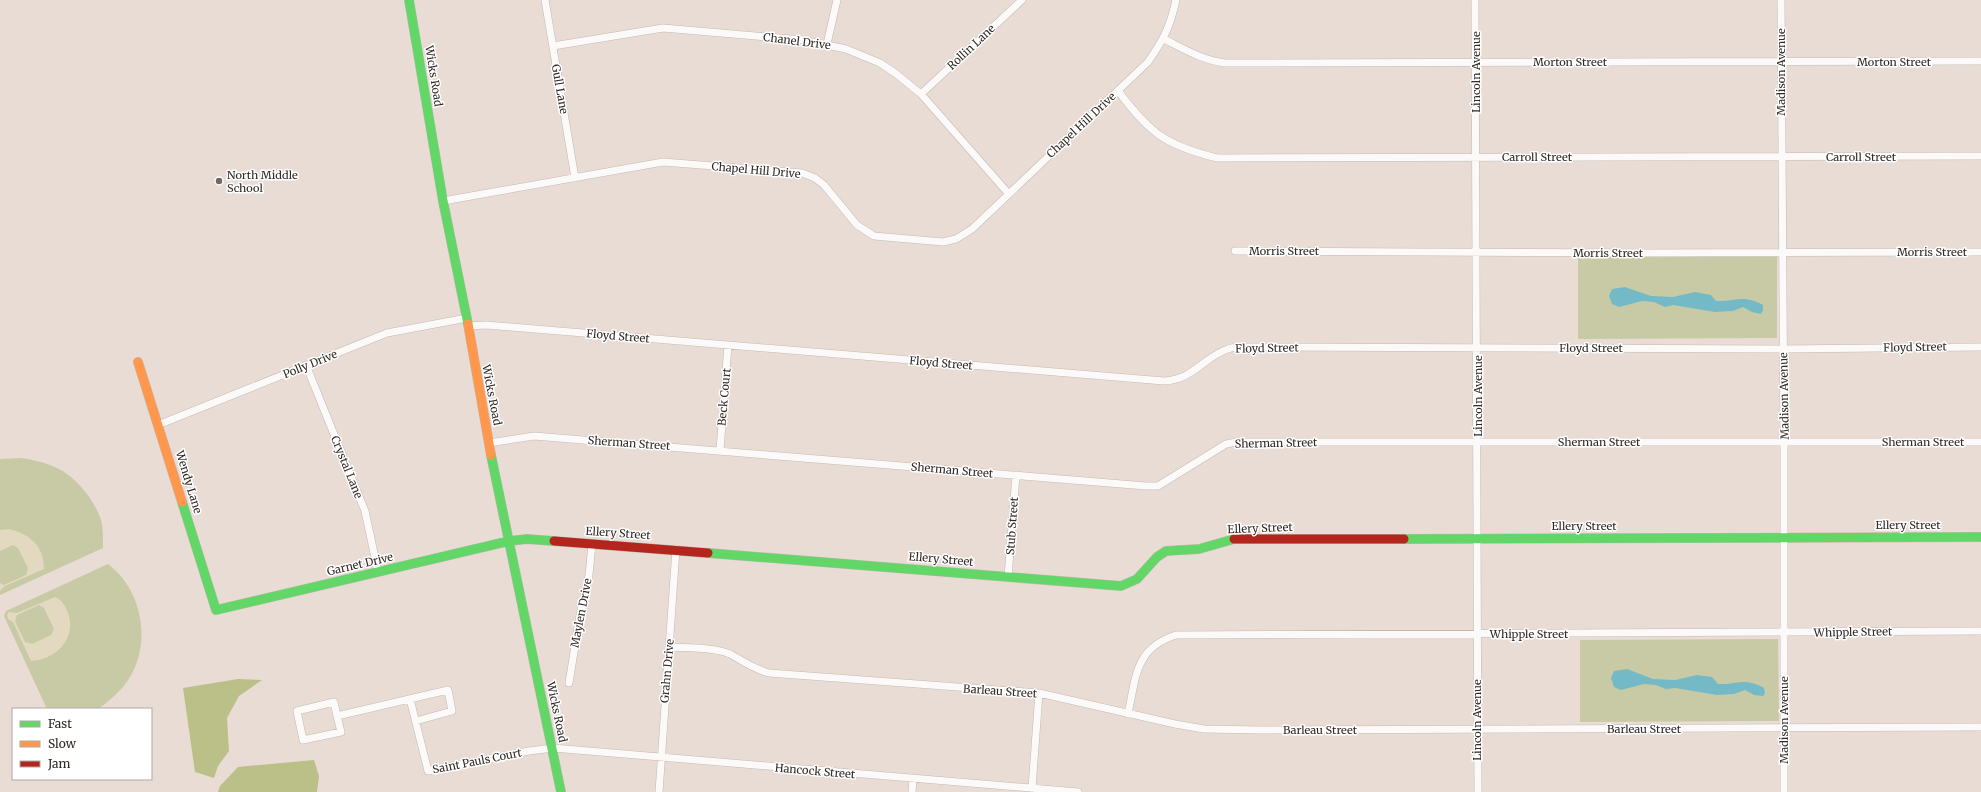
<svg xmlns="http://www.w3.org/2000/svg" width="1981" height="792" font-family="Merriweather,serif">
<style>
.green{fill:#c8caa5}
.forest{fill:#bbc088}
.sand{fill:#e3d9c1;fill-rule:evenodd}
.water{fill:#74bac6}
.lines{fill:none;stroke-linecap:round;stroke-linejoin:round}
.street-casing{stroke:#c3bab4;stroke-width:8}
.fast-casing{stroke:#c3bab4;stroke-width:10}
.slow-casing{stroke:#c3bab4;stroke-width:10}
.jam-casing{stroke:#c3bab4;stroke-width:10}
.street{stroke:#fcfaf9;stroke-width:7}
.fast{stroke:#63d668;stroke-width:9}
.slow{stroke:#ff974d;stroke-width:9}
.jam{stroke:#b3261e;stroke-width:9}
.poi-dot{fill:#716862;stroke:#fff;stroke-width:1.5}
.labels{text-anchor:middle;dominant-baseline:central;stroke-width:3;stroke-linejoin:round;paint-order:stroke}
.street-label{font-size:11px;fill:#312924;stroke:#fff}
.poi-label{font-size:11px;fill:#312924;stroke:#fff;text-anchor:start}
</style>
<rect width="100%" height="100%" fill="#e8dcd5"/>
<!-- green -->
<path class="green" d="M 1777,256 L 1777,338 L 1578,339 L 1578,257 Z
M 21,458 C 33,460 45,462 57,468 C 76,477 97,502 102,524 C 103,532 103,541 103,548 L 0,595 L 0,459 Z
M 108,564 C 149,595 154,662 114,696 C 109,700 103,707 96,709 C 84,712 61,709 47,709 L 4,616 L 6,611 Z
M 1778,639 L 1779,721 L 1580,722 L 1580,640 Z"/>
<!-- forest -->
<path class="forest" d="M 238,679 L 262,680 L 239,696 L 227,718 L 229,751 L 218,766 L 214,778 L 195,772 L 183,688 Z
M 314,760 L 319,776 L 317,792 L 218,792 L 220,786 L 238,767 Z"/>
<!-- sand -->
<path class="sand" d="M 9,529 C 30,534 44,546 44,569 L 5,586 L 0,591 L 0,583 L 4,585 L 26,575 L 28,568 L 18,548 L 13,545 L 0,551 L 0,530 Z
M 55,597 C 62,600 65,605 68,613 C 77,638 56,660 31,661 L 13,622 L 8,619 L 7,615 L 9,612 L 17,613 ZM 39,605 L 44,608 L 54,629 L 51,635 L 32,644 L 25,642 L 15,621 L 17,615 Z"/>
<!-- water -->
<path class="water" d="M 1625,287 L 1651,296 L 1673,297 L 1695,292 L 1711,295 L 1716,301 C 1737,302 1742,294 1763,305 L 1763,310 L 1761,314 L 1752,312 L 1743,307 L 1733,311 L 1715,312 L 1673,305 L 1665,307 L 1654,302 L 1642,301 L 1619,307 L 1612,304 L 1609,296 L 1612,289 Z
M 1627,669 L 1653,679 L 1675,680 L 1697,675 L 1712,677 L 1718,684 C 1739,685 1743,677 1764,688 L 1765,693 L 1763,696 L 1754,695 L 1745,690 L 1734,694 L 1717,695 L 1675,688 L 1666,689 L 1656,685 L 1644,684 L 1621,690 L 1614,687 L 1611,678 L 1614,671 Z"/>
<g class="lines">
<defs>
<path id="street" d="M 545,0 L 575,178
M 1475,0 L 1478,792
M 1781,0 L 1784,442 L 1784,792
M 1164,39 C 1184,49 1202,60 1225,63 L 1981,61
M 827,44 L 837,0
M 553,46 L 663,28 L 802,40 L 846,49 L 880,63 L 895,73 L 921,94 L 1008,193
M 1118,91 C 1151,134 1165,145 1217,158 L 1981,156
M 921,94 L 1022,0
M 443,201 L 663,162 L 802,173 L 815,178 L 824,185 L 857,225 L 874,236 L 943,242 L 956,239 L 972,229 L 1148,62 C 1164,39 1170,27 1176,0
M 1235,251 L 1650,253 L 1981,252
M 468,326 L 486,325 L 1164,381 C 1195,379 1203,357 1228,349 C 1232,347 1237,348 1241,347 L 1783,349 L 1981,347
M 306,365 L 365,511 L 378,572
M 158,425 L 387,333 L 467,318
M 489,443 L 534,436 L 1146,486 L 1158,486 L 1226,444 L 1237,442 L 1981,442
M 720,450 L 728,345
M 1008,577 L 1016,475
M 669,647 C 685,648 716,647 730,654 C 745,662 751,668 769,673 L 1039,693 L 1175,724 L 1204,729 L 1259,730 L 1981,727
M 569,683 L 580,615 L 589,575 L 592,544
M 410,699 L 428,771 L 529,751 L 553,748 L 1078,792
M 1128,714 C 1136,677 1135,648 1176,635 L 1981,631
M 337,716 L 341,732 L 303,740 L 297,711 L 334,702 L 337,716 L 448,690 L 452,711 L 416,721
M 1032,788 L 1039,693
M 659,792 L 676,549
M 912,792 L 913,779"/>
<path id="fast" d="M 409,0 L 443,201 L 468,324
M 491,455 L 561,792
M 182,502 L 216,610 L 509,541 L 527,539 L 554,541
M 1404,539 L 1981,537
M 708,553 L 1121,586 L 1137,579 L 1157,557 L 1166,551 L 1199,549 L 1234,539"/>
<path id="slow" d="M 468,324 L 491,455
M 138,362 L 182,502"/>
<path id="jam" d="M 1234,539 L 1404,539
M 554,541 L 708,553"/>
</defs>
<!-- street casing -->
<use href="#street" class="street-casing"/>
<!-- fast casing -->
<use href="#fast" class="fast-casing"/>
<!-- slow casing -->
<use href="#slow" class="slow-casing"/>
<!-- jam casing -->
<use href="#jam" class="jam-casing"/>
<!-- street -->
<use href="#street" class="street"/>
<!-- fast -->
<use href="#fast" class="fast"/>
<!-- slow -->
<use href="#slow" class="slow"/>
<!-- jam -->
<use href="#jam" class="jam"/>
</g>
<!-- markers -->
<circle class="poi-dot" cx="219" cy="181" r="4"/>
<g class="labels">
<!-- street labels -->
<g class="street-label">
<text transform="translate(797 41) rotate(7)">Chanel Drive</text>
<text transform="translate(971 47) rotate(-43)">Rollin Lane</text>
<text x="1570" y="62">Morton Street</text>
<text x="1894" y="62">Morton Street</text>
<text transform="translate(1476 72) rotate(-90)">Lincoln Avenue</text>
<text transform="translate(1781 72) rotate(-90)">Madison Avenue</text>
<text transform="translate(434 76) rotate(81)">Wicks Road</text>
<text transform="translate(560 89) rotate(80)">Gull Lane</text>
<text transform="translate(1081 125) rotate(-43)">Chapel Hill Drive</text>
<text x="1537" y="157">Carroll Street</text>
<text x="1861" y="157">Carroll Street</text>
<text transform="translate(756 170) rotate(5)">Chapel Hill Drive</text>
<text x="1284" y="251">Morris Street</text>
<text x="1932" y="252">Morris Street</text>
<text x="1608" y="253">Morris Street</text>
<text transform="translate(618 336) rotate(5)">Floyd Street</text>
<text transform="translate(1915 347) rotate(-1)">Floyd Street</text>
<text transform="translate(1267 348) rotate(-1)">Floyd Street</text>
<text x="1591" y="348">Floyd Street</text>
<text transform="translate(941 363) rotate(5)">Floyd Street</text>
<text transform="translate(310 364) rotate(-22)">Polly Drive</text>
<text transform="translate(492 395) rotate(79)">Wicks Road</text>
<text transform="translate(1478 396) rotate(-90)">Lincoln Avenue</text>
<text transform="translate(1784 396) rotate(-91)">Madison Avenue</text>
<text transform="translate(724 397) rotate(-85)">Beck Court</text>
<text x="1599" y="442">Sherman Street</text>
<text x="1923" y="442">Sherman Street</text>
<text transform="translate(629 443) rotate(4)">Sherman Street</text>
<text transform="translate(1276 443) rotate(-1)">Sherman Street</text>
<text transform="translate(347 467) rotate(68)">Crystal Lane</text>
<text transform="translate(952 470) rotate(5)">Sherman Street</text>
<text transform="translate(189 482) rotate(73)">Wendy Lane</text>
<text x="1908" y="525">Ellery Street</text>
<text transform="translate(1012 526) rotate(-86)">Stub Street</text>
<text x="1584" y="526">Ellery Street</text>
<text transform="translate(1260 528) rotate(-2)">Ellery Street</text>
<text transform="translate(618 533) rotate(4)">Ellery Street</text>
<text transform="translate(941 559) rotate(5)">Ellery Street</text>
<text transform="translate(360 564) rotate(-13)">Garnet Drive</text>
<text transform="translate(581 613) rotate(-79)">Maylen Drive</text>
<text transform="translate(1853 632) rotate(-1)">Whipple Street</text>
<text x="1529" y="634">Whipple Street</text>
<text transform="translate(667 671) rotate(-85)">Grahn Drive</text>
<text transform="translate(1000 691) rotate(4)">Barleau Street</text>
<text transform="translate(557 712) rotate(78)">Wicks Road</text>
<text transform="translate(1477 720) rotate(-90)">Lincoln Avenue</text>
<text transform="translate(1784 720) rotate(-90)">Madison Avenue</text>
<text x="1644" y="729">Barleau Street</text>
<text x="1320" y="730">Barleau Street</text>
<text transform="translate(477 761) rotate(-11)">Saint Pauls Court</text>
<text transform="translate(815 771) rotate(5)">Hancock Street</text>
</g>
<!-- poi labels -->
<g class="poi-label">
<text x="227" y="175">North Middle<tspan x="227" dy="13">School</tspan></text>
</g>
</g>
<!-- legend -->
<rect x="12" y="708" width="140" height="72" fill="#ffffff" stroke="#ada9a7"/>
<rect x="20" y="721" width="20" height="6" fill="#63d668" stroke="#ada9a7"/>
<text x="48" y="728" font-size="12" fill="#312924">Fast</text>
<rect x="20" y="741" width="20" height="6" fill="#ff974d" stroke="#ada9a7"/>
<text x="48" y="748" font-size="12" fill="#312924">Slow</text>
<rect x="20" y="761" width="20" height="6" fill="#b3261e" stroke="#ada9a7"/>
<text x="48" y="768" font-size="12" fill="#312924">Jam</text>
</svg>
